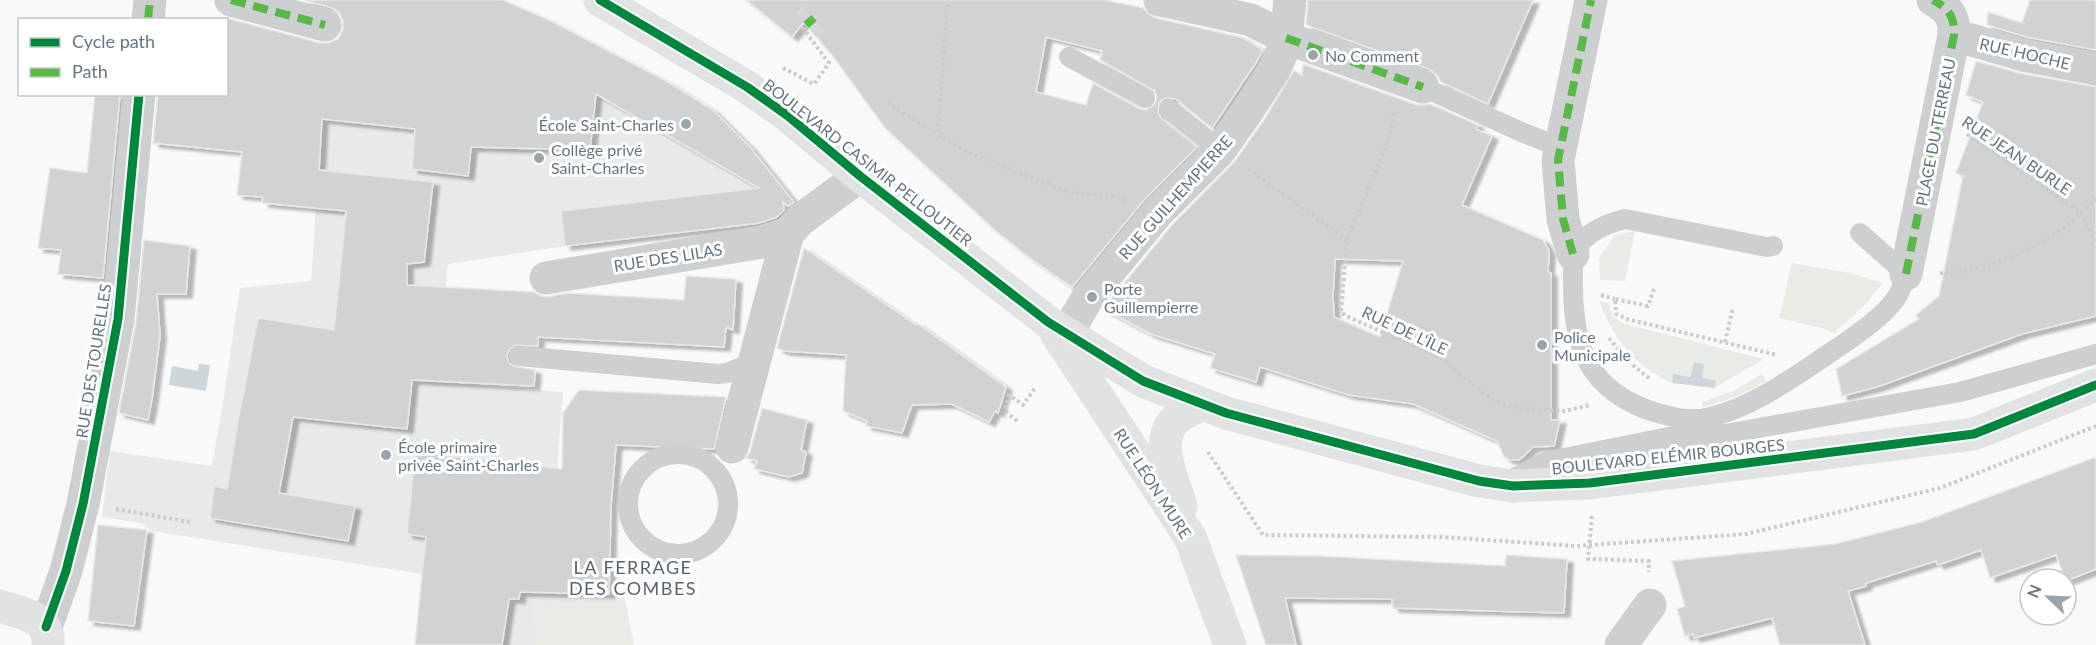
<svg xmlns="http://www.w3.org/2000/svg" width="2096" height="645" font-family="Lato,sans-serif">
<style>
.built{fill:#e8e9e9}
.green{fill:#e8ebe6}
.water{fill:#ced6d9}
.building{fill:#d0d2d3;stroke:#e8e8e8;stroke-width:1.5;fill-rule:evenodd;filter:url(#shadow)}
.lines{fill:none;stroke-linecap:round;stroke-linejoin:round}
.street-tunnel{stroke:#d4d8dc;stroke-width:33;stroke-dasharray:33 16;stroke-linecap:butt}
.path{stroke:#cbcccd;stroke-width:4;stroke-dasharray:3 3;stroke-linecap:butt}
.lane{stroke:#cecfd0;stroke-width:20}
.street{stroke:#cecfd0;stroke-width:33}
.secondary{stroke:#e1e2e2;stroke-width:33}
.quiet{stroke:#58b947;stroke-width:8;stroke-dasharray:15 8;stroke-linecap:butt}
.cycleway-casing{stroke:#fff;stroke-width:13}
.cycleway{stroke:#00873e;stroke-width:9}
.poi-dot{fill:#99a4ac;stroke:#fff;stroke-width:2}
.labels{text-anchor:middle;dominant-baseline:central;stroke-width:6;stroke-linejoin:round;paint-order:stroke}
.street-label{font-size:16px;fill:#657683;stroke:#fff}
.poi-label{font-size:16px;fill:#657683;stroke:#fff;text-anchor:start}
.neighbourhood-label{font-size:18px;letter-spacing:1.5px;fill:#57646e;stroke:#fff}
</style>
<defs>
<filter id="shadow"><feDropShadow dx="6" dy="4" stdDeviation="1.5" flood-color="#0004"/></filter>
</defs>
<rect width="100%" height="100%" fill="#f9f9f9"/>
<!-- built -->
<path class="built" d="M 611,52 L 668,82 L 730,128 L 750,147 L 781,186 L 785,220 L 566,246 L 448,264 L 437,382 L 563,392 L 558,459 L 556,595 L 624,595 L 634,645 L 415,645 L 421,574 L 152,531 L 142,523 L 102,517 L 110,451 L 212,466 L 223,403 L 240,288 L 311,281 L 322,119 L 595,94 Z"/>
<!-- green -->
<path class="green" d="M 1635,231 L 1625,281 L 1600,280 L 1599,258 L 1615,235 Z
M 1792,263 L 1850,273 L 1883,283 L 1864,306 L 1834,333 L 1822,328 L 1779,318 Z
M 1599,301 L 1609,303 L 1613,317 L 1625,324 L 1764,359 L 1714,388 L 1716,380 L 1702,378 L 1694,362 L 1690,377 L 1673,374 L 1672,383 C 1635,366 1613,338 1599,301 Z
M 1762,374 L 1766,381 C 1748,393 1724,402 1702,407 L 1702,402 L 1733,391 Z
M 622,599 L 629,645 L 533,645 L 531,603 Z"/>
<!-- water -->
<path class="water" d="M 1694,362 L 1704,364 L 1702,378 L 1716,380 L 1714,388 L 1672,383 L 1673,374 L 1690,377 Z
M 199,364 L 210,365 L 206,391 L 169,385 L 172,366 L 198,371 Z"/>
<!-- building -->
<path class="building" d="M 304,0 L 503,0 L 549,20 L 668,82 L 713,110 L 750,147 L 794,202 L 788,206 L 783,202 L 784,210 L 777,217 L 759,223 L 565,246 L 561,211 L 759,188 L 596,94 L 590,150 L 471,147 L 468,176 L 412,169 L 415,129 L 322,119 L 319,170 L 433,182 L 424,262 L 407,264 L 407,285 L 534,292 L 540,296 L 548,297 L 567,293 L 684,300 L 686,276 L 736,279 L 733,330 L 726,327 L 724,347 L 538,337 L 538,346 L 515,345 L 509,350 L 507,356 L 508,362 L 513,366 L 535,370 L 534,386 L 412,380 L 407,429 L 293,417 L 279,493 L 355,506 L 348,541 L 210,518 L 214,486 L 227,489 L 238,421 L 258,318 L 334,330 L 346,211 L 263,203 L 262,197 L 237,195 L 242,152 L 153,143 L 158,94 L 226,94 L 226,18 L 320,43 L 329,43 L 338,39 L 343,29 L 343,21 L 339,12 L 330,7 Z
M 746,0 L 1105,0 L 1143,8 L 1148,14 L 1156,18 L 1244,38 L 1263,50 L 1257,61 L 1212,128 L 1176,99 L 1165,98 L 1159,102 L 1158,113 L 1161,118 L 1197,147 L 1144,200 L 1072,287 L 1030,258 L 997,232 L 885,128 L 835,59 L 804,22 L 792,37 ZM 1046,37 L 1102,51 L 1100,60 L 1155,91 L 1157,97 L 1155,104 L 1146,110 L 1140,109 L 1093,83 L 1086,105 L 1036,92 Z
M 1308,0 L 1533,0 L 1488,104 L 1441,82 L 1437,74 L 1429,69 L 1306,25 Z
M 2030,0 L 2096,0 L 2096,50 L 2027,37 L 1987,25 L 1988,12 L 2022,23 Z
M 1976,61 L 2019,73 L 2096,87 L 2096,316 L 2022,334 L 1877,387 L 1842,396 L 1836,369 L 1919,319 L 1916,315 L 1939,296 L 1963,176 L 1956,173 L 1983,102 L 1966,95 Z
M 1303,64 L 1417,105 L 1426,105 L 1430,104 L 1478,125 L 1476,129 L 1492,136 L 1462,205 L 1543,240 L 1549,251 L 1548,272 L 1551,273 L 1551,420 L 1560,420 L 1554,446 L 1533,447 L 1519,460 L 1510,460 L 1504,457 L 1497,441 L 1413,404 L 1349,395 L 1260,367 L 1256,382 L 1210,368 L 1215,354 L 1151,334 L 1103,309 L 1172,225 L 1235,161 L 1264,120 L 1294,70 L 1302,76 ZM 1335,259 L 1403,261 L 1380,337 L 1334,317 L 1333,296 Z
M 95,94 L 120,94 L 103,278 L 58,274 L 61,250 L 38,248 L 50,168 L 87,173 Z
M 144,240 L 190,246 L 186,294 L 157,294 L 160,336 L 152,399 L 148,420 L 119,413 L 136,322 Z
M 804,248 L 916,325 L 917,323 L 1006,387 L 998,413 L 995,411 L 989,422 L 952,404 L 912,405 L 902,433 L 866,426 L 867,421 L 843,411 L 846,355 L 784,351 L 777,348 Z
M 579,390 L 726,397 L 714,449 L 616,445 L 611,506 L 609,594 L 520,592 L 519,599 L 509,599 L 502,645 L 415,645 L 426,537 L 407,534 L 415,452 L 562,469 L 563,413 Z
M 762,408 L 807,420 L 801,450 L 806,452 L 802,473 L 789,477 L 754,469 L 757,461 L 746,458 L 750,452 Z
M 2096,457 L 2096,569 L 2066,581 L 2056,555 L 1990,578 L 1981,550 L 1938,565 L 1936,561 L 1866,583 L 1866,586 L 1848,591 L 1865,645 L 1780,645 L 1772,618 L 1694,638 L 1693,634 L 1685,636 L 1677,609 L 1685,606 L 1672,561 L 1835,544 L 1922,522 Z
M 98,525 L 147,530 L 134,626 L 88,621 Z
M 1236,555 L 1317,556 L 1505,566 L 1506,555 L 1567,559 L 1564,613 L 1393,608 L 1392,599 L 1285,598 L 1296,645 L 1266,645 Z"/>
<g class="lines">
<!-- street-tunnel -->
<path class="street-tunnel" d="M 806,25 L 814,18"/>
<!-- path -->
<path class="path" d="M 783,68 L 814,84 L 829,63 L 803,28 L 806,25
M 888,102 L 901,112 L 967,152 L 1068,192 L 1113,196 L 1126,200
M 1394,113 L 1388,141 L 1347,240 L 1341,312 L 1346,316 L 1442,358 L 1467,380 L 1491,399 L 1499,403 L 1525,409 L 1565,411 L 1590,405
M 938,132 L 948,0
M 1967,134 L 2082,214 L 2096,241
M 1248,169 L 1347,240
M 1940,273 C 1995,272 2061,239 2096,198
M 1654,289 L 1648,306 L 1615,299 L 1616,314 L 1627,319 L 1777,355
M 1601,295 L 1615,299
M 1609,338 L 1629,362 L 1650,379
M 1725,342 L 1733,307
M 1017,421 L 1005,411 L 1009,395 L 1023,405 L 1035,388
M 1208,452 L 1263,535 L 1442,537 L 1576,546 L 1746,534 L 1940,488 L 2096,426
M 116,509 L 190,522
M 1592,516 L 1588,559 L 1649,561 L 1649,572"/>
<!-- lane -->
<path class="lane" d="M 1069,57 L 1145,98
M 1423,87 L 1519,131 L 1559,147
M 1169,109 L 1220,150
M 1773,246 L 1767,247 L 1625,219 C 1604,224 1575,237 1573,261 C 1572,329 1575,383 1648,410 C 1667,416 1690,423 1710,417 C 1749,408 1785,383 1818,361 C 1841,345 1884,319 1898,295 C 1902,288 1904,281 1906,274 L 1860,233
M 519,356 L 718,374 L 727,373 L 754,362
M 1714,436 L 1960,392 L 2096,354
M628 504a50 50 0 1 1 100 0a50 50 0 1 1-100 0Z"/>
<!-- street -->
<path class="street" d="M 231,0 L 325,25
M 1160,0 L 1251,20 L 1286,38 L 1423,87
M 148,20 L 150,0
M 1954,35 L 2023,55 L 2096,69
M 1573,254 L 1563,219 L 1558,160 L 1591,0
M 1906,274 L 1954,35 C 1955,17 1948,8 1933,0
M 546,278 L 762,242 L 788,233
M 1092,292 L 1158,212 L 1220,150 L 1248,110 L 1274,70 L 1283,50 L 1286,38 L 1290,0
M 1066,335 L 1088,297
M 732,447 L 788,233 L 800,220 L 860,176
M 1513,486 L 1548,468 L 1682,441 L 1714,436
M 46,627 L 66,571 L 83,504 L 118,319 L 139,94
M 1621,645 L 1650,605"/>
<!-- secondary -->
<path class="secondary" d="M 600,0 L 747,87 L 788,116 L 860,176 L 1048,322 L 1143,381 L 1226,413 L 1479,481 L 1513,486 L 1590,483 L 1974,434 L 2096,385
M 1056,333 L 1190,537 L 1230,645
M 1181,506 C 1174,481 1153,441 1176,419 C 1182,413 1193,409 1201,405
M 0,606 C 23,614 50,616 48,645"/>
<!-- quiet -->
<path class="quiet" d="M 231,0 L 325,25
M 148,20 L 150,0
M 806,25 L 814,18
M 1286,38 L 1423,87
M 1573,254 L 1563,219 L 1558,160 L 1591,0
M 1906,274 L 1954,35 C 1955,17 1948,8 1933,0"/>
<defs>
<path id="cycleway" d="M 600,0 L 747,87 L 788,116 L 860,176 L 1048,322 L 1143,381 L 1226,413 L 1479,481 L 1513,486 L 1590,483 L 1974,434 L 2096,385
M 46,627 L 66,571 L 83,504 L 118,319 L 139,94"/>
</defs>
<!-- cycleway casing -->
<use href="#cycleway" class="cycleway-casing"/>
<!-- cycleway -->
<use href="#cycleway" class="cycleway"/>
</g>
<!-- markers -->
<g class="poi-dot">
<circle cx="1313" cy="55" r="6"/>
<circle cx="686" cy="124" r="6"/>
<circle cx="539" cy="158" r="6"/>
<circle cx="1092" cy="297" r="6"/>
<circle cx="1542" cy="345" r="6"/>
<circle cx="386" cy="455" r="6"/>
</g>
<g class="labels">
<!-- street labels -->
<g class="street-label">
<text transform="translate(2025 53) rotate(13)">RUE HOCHE</text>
<text transform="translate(1935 132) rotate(-79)">PLACE DU TERREAU</text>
<text transform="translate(2017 155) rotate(34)">RUE JEAN BURLE</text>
<text transform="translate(868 162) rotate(38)">BOULEVARD CASIMIR PELLOUTIER</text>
<text transform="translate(1175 197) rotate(-48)">RUE GUILHEMPIERRE</text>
<text transform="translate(668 257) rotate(-9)">RUE DES LILAS</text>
<text transform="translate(1405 330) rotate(25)">RUE DE L'ÎLE</text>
<text transform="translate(93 361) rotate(-81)">RUE DES TOURELLES</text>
<text transform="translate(1668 456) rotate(-6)">BOULEVARD ELÉMIR BOURGES</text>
<text transform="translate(1153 483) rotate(57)">RUE LÉON MURE</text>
</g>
<!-- poi labels -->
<g class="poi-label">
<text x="1325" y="55">No Comment</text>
<text x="674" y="124" text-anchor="end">École Saint-Charles</text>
<text x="551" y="149">Collège privé<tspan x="551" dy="18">Saint-Charles</tspan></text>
<text x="1104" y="288">Porte<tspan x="1104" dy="18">Guillempierre</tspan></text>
<text x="1554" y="336">Police<tspan x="1554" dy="18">Municipale</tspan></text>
<text x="398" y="446">École primaire<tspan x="398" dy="18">privée Saint-Charles</tspan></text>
</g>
<!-- neighbourhood labels -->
<g class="neighbourhood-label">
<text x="633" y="567">LA FERRAGE<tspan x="633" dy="21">DES COMBES</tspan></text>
</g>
</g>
<!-- legend -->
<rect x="18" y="18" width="210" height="78" fill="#ffffff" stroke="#c1c8cd" stroke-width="1.5"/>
<rect x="30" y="38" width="30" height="9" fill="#00873e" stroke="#c1c8cd" stroke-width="1.5"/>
<text x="72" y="48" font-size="18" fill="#657683">Cycle path</text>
<rect x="30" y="68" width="30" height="9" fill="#58b947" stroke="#c1c8cd" stroke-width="1.5"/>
<text x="72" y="78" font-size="18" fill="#657683">Path</text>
<!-- north arrow -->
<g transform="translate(2048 597) rotate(293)"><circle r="28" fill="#ffffff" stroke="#c1c8cd" stroke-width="1.5"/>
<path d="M0-4.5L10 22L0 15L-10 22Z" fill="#99a4ac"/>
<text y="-9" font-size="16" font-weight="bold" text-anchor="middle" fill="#657683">N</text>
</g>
</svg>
